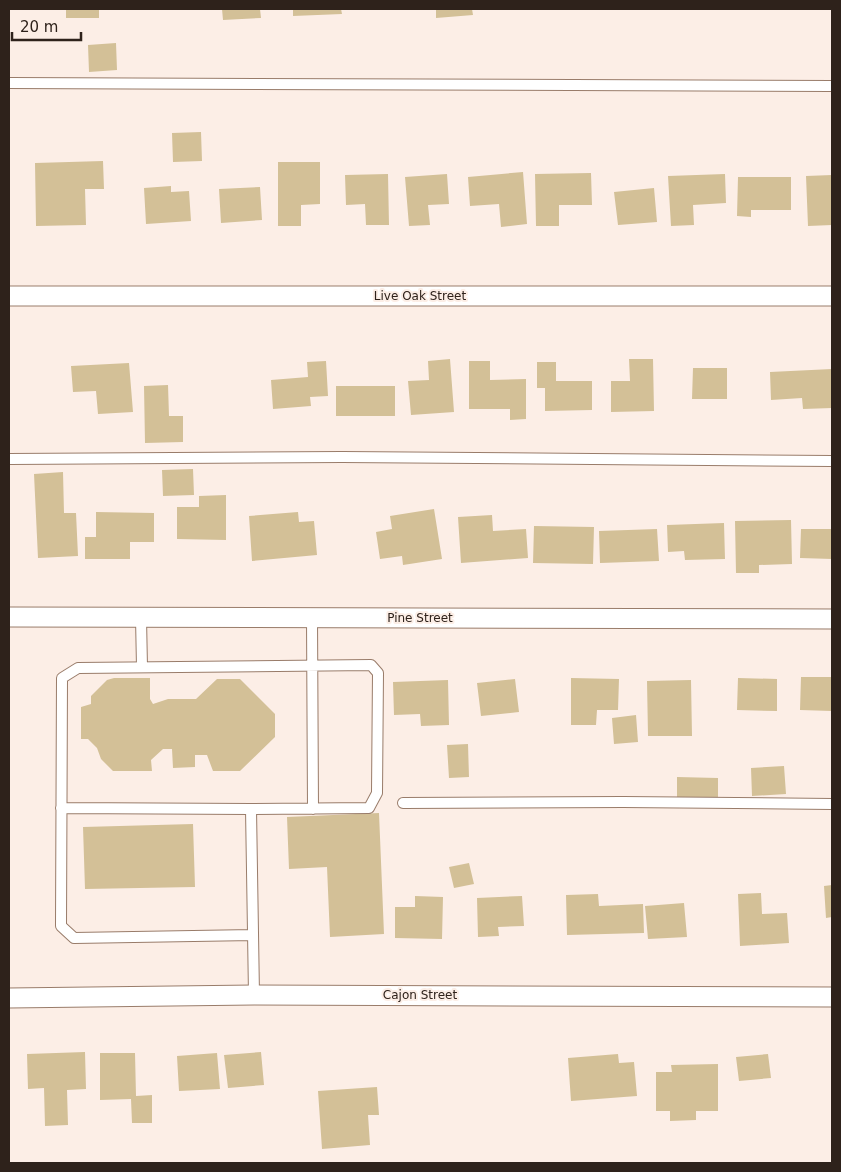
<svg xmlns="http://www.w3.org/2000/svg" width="841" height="1172" font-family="'DejaVu Sans',sans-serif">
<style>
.building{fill:#d3c097}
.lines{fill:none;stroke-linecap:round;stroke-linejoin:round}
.lane-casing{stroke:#997c6a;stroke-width:12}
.street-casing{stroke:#997c6a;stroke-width:21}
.lane{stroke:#fff;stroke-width:10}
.street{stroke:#fff;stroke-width:19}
.labels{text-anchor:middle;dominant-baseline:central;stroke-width:4;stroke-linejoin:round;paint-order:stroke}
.street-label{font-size:12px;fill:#2e221b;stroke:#fceee6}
</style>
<rect width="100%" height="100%" fill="#fceee6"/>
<!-- building -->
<path class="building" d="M 66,9 L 99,9 L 99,18 L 66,18 Z
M 222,9 L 260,9 L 261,18 L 223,20 Z
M 293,9 L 341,9 L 342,14 L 293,16 Z
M 436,9 L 472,9 L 473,15 L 436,18 Z
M 116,43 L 117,70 L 89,72 L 88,45 Z
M 201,132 L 202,161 L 173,162 L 172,133 Z
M 103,161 L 104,189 L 85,189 L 86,225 L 36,226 L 35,163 Z
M 278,162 L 320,162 L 320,204 L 301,205 L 301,226 L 278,226 Z
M 523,172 L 527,224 L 501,227 L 499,204 L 470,206 L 468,177 Z
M 591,173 L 592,205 L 559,205 L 559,226 L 536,226 L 535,174 Z
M 388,174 L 389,225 L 366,225 L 365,204 L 346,205 L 345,175 Z
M 447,174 L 449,204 L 428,205 L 430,225 L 409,226 L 405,177 Z
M 725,174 L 726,203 L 693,205 L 694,225 L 671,226 L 668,176 Z
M 832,175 L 832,225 L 808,226 L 806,176 Z
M 738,177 L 791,177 L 791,210 L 751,210 L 751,217 L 737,216 Z
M 171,186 L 171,192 L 189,191 L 191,221 L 146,224 L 144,188 Z
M 260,187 L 262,220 L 221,223 L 219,189 Z
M 654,188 L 657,222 L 618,225 L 614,192 Z
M 450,359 L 454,412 L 411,415 L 408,381 L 429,380 L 428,361 Z
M 629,359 L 653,359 L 654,411 L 611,412 L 611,381 L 630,381 Z
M 326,361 L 328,396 L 310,397 L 311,406 L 273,409 L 271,380 L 308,377 L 307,362 Z
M 469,361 L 490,361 L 490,380 L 526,379 L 526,419 L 510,420 L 510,409 L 469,409 Z
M 537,362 L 556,362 L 556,381 L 592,381 L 592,410 L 545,411 L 545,388 L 537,388 Z
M 129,363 L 133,412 L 98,414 L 96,391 L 73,392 L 71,366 Z
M 693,368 L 727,368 L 727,399 L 692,399 Z
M 832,369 L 832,408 L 803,409 L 802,398 L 771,400 L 770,372 Z
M 168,385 L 169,416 L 183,416 L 183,442 L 145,443 L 144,386 Z
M 336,386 L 395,386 L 395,416 L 336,416 Z
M 193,469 L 194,495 L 163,496 L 162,470 Z
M 63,472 L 64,513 L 76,513 L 78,556 L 38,558 L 34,474 Z
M 226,495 L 226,540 L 177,539 L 177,507 L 199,507 L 199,496 Z
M 434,509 L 442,559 L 403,565 L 402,556 L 380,559 L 376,532 L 392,529 L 390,516 Z
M 96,512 L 154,513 L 154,542 L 130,542 L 130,559 L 85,559 L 85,537 L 96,537 Z
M 298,512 L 299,522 L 314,521 L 317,555 L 252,561 L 249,516 Z
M 492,515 L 493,531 L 526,529 L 528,558 L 461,563 L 458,517 Z
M 791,520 L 792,564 L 759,565 L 759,573 L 736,573 L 735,521 Z
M 724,523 L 725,559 L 685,560 L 684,551 L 668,552 L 667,525 Z
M 534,526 L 594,527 L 593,564 L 533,563 Z
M 657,529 L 659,561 L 600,563 L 599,531 Z
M 801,529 L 832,529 L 832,559 L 800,558 Z
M 801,677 L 832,677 L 832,711 L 800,710 Z
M 114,678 L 150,678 L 150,699 L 153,704 L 168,699 L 196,699 L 217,679 L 240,679 L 275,714 L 275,737 L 240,771 L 213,771 L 207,755 L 195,755 L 195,767 L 173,768 L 172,749 L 163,749 L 151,760 L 152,771 L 113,771 L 101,759 L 97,748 L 88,739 L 81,739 L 81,707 L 91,704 L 91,696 L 107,680 Z
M 571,678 L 619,679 L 618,710 L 597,710 L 596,725 L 571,725 Z
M 738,678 L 777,679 L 777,711 L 737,710 Z
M 515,679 L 519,712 L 481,716 L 477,683 Z
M 448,680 L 449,725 L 421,726 L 420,714 L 394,715 L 393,682 Z
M 691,680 L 692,736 L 648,736 L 647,681 Z
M 636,715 L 638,742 L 614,744 L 612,718 Z
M 468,744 L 469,777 L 449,778 L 447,745 Z
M 784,766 L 786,794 L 752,796 L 751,768 Z
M 677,777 L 718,778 L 718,799 L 677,799 Z
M 379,813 L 384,934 L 330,937 L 327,867 L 289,869 L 287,817 Z
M 193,824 L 195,887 L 85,889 L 83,827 Z
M 469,863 L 474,884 L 454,888 L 449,867 Z
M 832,885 L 832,917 L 826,918 L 824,886 Z
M 761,893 L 762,914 L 787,913 L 789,943 L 740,946 L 738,894 Z
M 598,894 L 599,906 L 643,904 L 644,933 L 567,935 L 566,895 Z
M 415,896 L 443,897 L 442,939 L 395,938 L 395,907 L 415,907 Z
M 522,896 L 524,926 L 498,927 L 499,936 L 478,937 L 477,898 Z
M 684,903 L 687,937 L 648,939 L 645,906 Z
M 85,1052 L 86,1089 L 67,1090 L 68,1125 L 45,1126 L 44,1088 L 28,1089 L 27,1054 Z
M 261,1052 L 264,1085 L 228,1088 L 224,1055 Z
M 100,1053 L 135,1053 L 136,1096 L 152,1095 L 152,1123 L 132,1123 L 131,1099 L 100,1100 Z
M 217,1053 L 220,1089 L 179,1091 L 177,1056 Z
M 618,1054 L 619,1063 L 634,1062 L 637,1096 L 571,1101 L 568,1058 Z
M 768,1054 L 771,1078 L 739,1081 L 736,1057 Z
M 718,1064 L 718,1111 L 696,1111 L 696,1120 L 670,1121 L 670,1111 L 656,1111 L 656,1072 L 672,1072 L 671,1065 Z
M 377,1087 L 379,1115 L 368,1115 L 370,1145 L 322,1149 L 318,1091 Z"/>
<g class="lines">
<defs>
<path id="lane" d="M 9,83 L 832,86
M 9,459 L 342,457 L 832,461
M 141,618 L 142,667
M 312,618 L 313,809
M 403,803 L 623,802 L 832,804
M 61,808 L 251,809
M 253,935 L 74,938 L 61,926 L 62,678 L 78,668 L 371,665 L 378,673 L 377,793 L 369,808 L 251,809 L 254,995"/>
<path id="street" d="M 9,296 L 832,296
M 9,617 L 832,619
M 9,998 L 254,995 L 832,997"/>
</defs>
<!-- lane casing -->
<use href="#lane" class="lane-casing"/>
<!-- street casing -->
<use href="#street" class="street-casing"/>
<!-- lane -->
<use href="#lane" class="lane"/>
<!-- street -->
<use href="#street" class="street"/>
</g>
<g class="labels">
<!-- street labels -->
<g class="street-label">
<text x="420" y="296">Live Oak Street</text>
<text x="420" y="618">Pine Street</text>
<text x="420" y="995">Cajon Street</text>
</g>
</g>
<!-- border -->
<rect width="841" height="1172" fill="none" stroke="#2e221b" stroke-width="20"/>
<!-- scale -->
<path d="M12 32v8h69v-8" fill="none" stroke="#2e221b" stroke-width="2.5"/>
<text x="20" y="32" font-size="15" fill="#2e221b" stroke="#fceee6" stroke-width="4" paint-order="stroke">20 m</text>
</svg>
